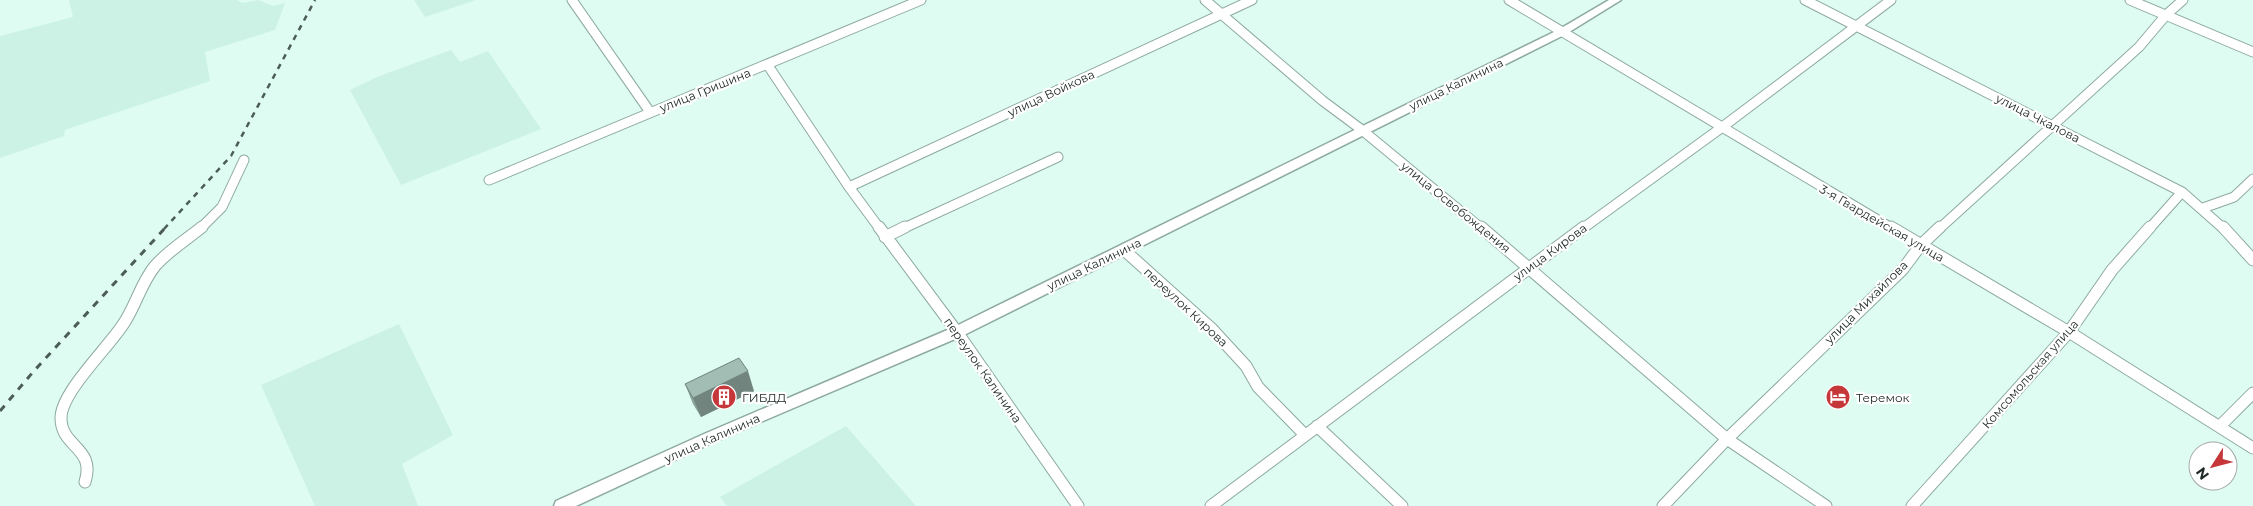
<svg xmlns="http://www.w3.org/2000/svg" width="2253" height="506" font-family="Montserrat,sans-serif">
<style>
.built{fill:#ccf2e6}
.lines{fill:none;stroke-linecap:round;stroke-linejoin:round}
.minor-far1-casing{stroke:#8da9a1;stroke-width:11}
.minor-casing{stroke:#8da9a1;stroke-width:13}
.tertiary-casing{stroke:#8da9a1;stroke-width:3}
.minor-far1{stroke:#fff;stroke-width:9}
.minor{stroke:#fff;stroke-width:11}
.tertiary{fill:#fff;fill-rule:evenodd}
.rail-far1{stroke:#4c5c57;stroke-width:2.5;stroke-dasharray:5.5 5.5;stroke-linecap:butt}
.rail{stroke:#4c5c57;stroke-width:3;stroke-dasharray:7 7;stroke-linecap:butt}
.wall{fill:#8aa39b}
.shaded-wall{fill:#71847e}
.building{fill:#a1bdb4;stroke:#71847e}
.labels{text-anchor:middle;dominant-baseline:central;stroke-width:4.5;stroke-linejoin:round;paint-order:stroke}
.street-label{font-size:12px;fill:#202b28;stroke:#fff}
.poi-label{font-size:12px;fill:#202b28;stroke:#fff;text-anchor:start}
</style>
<rect width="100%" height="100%" fill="#defcf2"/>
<!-- built -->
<path class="built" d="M 69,0 L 237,0 L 242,3 L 258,0 L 273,6 L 285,3 L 275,30 L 205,52 L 210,81 L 65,130 L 64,136 L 0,158 L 0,36 L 73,17 Z
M 414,0 L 476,0 L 425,17 Z
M 451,50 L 460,62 L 488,51 L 541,129 L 401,185 L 350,90 L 377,77 Z
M 399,324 L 453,435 L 402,464 L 418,506 L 315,506 L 261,385 Z
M 846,426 L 916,506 L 727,506 L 720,497 Z"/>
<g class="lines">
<defs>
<path id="minor-far1" d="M 572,0 L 650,112
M 1205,0 L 1323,101 L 1362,130 L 1482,229
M 1509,0 L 1893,229
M 1805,0 L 2182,192 L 2224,229
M 2130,0 L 2253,52
M 767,64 L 849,187 L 880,229
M 489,180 L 921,0
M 849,187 L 1252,0
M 2203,208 L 2234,197 L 2253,179
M 200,229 L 222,207 L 244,160
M 902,229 L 1058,157
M 1582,229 L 1721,128 L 1891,0
M 1939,229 L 2139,47 L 2166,15 L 2183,0
M 2149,229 L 2182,192"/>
<path id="minor" d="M 879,227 L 957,332 L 1078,506
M 1481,227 L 1727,439 L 1826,506
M 1891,227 L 2069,332 L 2253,448
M 2223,227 L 2253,260
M 885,237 L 905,227
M 1124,250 L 1211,328 L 1246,366 L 1258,387 L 1305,435
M 1317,426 L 1402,506
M 2220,426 L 2253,393
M 85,482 C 96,447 61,448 61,418 C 61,392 109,347 124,323 C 136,305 141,283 155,266 C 168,251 186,240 202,227
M 1211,506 L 1584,227
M 1663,506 L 1727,439 L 1903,269 L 1920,246 L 1940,227
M 1912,506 L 2069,332 L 2112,270 L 2150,227"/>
<path id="tertiary" d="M 1609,0 L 1621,0 L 1566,34 L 962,336 L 714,442 L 576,506 L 554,506 L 556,501 L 704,434 L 952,328 L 1558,30 Z"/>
</defs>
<!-- minor-far1 casing -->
<use href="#minor-far1" class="minor-far1-casing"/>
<!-- minor casing -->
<use href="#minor" class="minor-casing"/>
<!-- tertiary casing -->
<use href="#tertiary" class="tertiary-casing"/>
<!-- minor-far1 -->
<use href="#minor-far1" class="minor-far1"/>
<!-- minor -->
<use href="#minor" class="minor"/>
<!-- tertiary -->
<use href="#tertiary" class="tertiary"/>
<!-- rail-far1 -->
<path class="rail-far1" d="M 164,229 L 231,156 L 315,0"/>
<!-- rail -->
<path class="rail" d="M 0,411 L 33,372 L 166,227"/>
</g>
<!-- wall -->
<path class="wall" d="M 685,384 L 754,391 L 701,417 L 693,404 Z"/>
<!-- shaded-wall -->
<path class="shaded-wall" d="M 748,371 L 754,391 L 701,417 L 693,398 Z"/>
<!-- building -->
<path class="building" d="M 739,358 L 748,371 L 693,398 L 685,384 Z"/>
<!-- icons -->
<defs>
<symbol id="building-disc" viewBox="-11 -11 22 22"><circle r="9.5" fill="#c6373a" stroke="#fff"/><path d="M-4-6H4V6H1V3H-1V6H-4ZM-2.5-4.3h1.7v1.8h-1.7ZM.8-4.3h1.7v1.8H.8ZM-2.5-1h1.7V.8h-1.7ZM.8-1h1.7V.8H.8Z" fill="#fff"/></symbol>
<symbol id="hotel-disc" viewBox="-11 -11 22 22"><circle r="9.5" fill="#c6373a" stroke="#fff"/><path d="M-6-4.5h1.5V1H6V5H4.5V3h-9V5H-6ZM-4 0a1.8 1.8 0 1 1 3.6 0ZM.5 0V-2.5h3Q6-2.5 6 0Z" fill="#fff"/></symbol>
</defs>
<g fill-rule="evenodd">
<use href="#building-disc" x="710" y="383" width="28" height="28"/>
<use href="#hotel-disc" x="1824" y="383" width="28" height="28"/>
</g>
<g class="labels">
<!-- street labels -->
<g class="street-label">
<text transform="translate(1456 84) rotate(-26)">улица Калинина</text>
<text transform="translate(705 90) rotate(-22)">улица Гришина</text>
<text transform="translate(1051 93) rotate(-25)">улица Войкова</text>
<text transform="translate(2038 118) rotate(27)">улица Чкалова</text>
<text transform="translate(1456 207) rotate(39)">улица Освобождения</text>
<text transform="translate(1882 223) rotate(30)">3-я Гвардейская улица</text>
<text transform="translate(1550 252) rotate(-36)">улица Кирова</text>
<text transform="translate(1094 264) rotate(-26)">улица Калинина</text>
<text transform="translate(1866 302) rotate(-45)">улица Михайлова</text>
<text transform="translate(1186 307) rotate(43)">переулок Кирова</text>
<text transform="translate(983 370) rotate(55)">переулок Калинина</text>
<text transform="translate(2030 374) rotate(-49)">Комсомольская улица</text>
<text transform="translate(712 438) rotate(-24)">улица Калинина</text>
</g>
<!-- poi labels -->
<g class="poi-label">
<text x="742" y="397">ГИБДД</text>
<text x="1856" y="397">Теремок</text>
</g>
</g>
<!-- north arrow -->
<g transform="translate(2213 466) rotate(234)"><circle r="24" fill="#ffffff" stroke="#a6aaa9"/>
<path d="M0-4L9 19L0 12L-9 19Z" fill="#c6373a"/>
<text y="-8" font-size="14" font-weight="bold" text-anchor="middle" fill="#202b28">N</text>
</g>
</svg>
